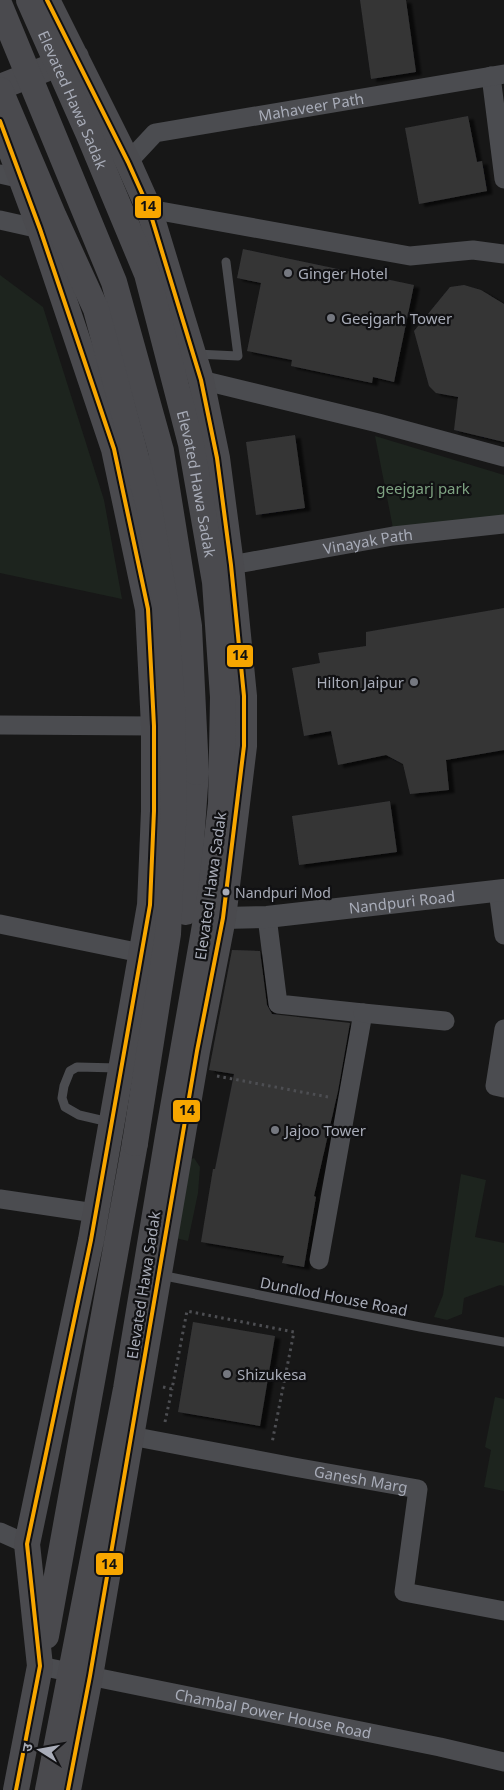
<svg xmlns="http://www.w3.org/2000/svg" width="504" height="1790" font-family="'Noto Sans','Noto Sans Devanagari',sans-serif">
<style>
.green{fill:#1d241e}
.building{fill:#353536;filter:url(#shadow)}
.lines{fill:none;stroke-linecap:round;stroke-linejoin:round}
.path{stroke:#4d4e52;stroke-width:3;stroke-dasharray:2.5 4;stroke-linecap:butt}
.service{stroke:#4b4c50;stroke-width:9}
.minor{stroke:#4b4c50;stroke-width:19}
.tertiary{stroke:#4b4c50;stroke-width:22}
.secondary{stroke:#4a4a4e;stroke-width:26}
.secondary-bridge{stroke:#4a4a4e;stroke-width:26}
.bus-1-casing{stroke:#111113;stroke-width:8}
.bus-1{stroke:#f7a600;stroke-width:4}
.poi-dot{fill:#757880;stroke:#111113;stroke-width:2}
.bus-dot{fill:#a8acb8;stroke:#111113;stroke-width:2}
.labels{text-anchor:middle;dominant-baseline:central;stroke-width:4.5;stroke-linejoin:round;paint-order:stroke}
.bus-label{font-size:14px;fill:#a8acb8;stroke:#111113;text-anchor:start}
.street-label{font-size:15px;fill:#a8acb8;stroke:#111113}
.poi-label{font-size:15px;fill:#a8acb8;stroke:#111113;text-anchor:start}
.park-label{font-size:15px;fill:#7ea382;stroke:#111113}
.line-badge{stroke:#111113;stroke-width:2}
.pale-badge-label{font-size:14px;text-anchor:middle;font-weight:bold;fill:#111}
</style>
<defs>
<filter id="shadow"><feDropShadow dx="5.5" dy="3" stdDeviation="1" flood-color="#0009"/></filter>
</defs>
<rect width="100%" height="100%" fill="#171717"/>
<!-- green -->
<path class="green" d="M 0,275 L 43,307 L 104,500 L 122,599 L 0,573 Z
M 375,436 L 504,475 L 504,517 L 393,528 Z
M 194,1158 L 200,1167 L 198,1193 L 188,1241 L 171,1237 L 184,1162 Z
M 461,1174 L 486,1180 L 475,1237 L 504,1243 L 504,1286 L 500,1285 L 464,1298 L 462,1314 L 447,1320 L 434,1317 L 443,1295 Z
M 495,1397 L 504,1399 L 504,1491 L 484,1487 L 491,1450 L 485,1447 Z"/>
<!-- building -->
<path class="building" d="M 360,0 L 406,0 L 416,72 L 371,79 Z
M 468,116 L 477,162 L 482,161 L 487,191 L 419,204 L 405,128 Z
M 243,249 L 414,285 L 394,382 L 373,377 L 372,383 L 291,366 L 292,360 L 247,351 L 261,283 L 237,278 Z
M 464,285 L 481,290 L 504,304 L 504,442 L 454,430 L 458,397 L 436,393 L 429,386 L 414,331 L 450,287 Z
M 295,435 L 305,508 L 256,515 L 246,442 Z
M 504,608 L 504,750 L 446,760 L 449,790 L 410,794 L 403,764 L 386,755 L 338,765 L 331,731 L 304,736 L 292,668 L 320,663 L 318,653 L 366,646 L 366,632 Z
M 390,801 L 397,852 L 299,865 L 292,816 Z
M 232,950 L 260,951 L 267,1005 L 272,1014 L 350,1023 L 338,1091 L 314,1196 L 316,1197 L 304,1267 L 282,1263 L 284,1256 L 201,1242 L 213,1169 L 215,1169 L 234,1074 L 209,1070 Z
M 193,1322 L 275,1336 L 260,1426 L 178,1412 Z"/>
<g class="lines">
<!-- path -->
<path class="path" d="M 217,1076 L 328,1097
M 163,1387 L 172,1389 L 187,1311 L 294,1332 L 272,1443
M 165,1422 L 172,1389"/>
<!-- service -->
<path class="service" d="M 196,354 L 238,356 L 226,262
M 109,1122 L 79,1115 L 65,1107 L 62,1098 L 64,1086 L 70,1071 L 77,1067 L 118,1068
M 160,1275 L 420,1327 L 504,1342"/>
<!-- minor -->
<g class="minor">
<path d="M 491,76 L 504,179"/>
<path id="s1" d="M 128,162 L 155,133 L 504,74"/>
<path d="M 0,174 L 22,179"/>
<path d="M 149,209 L 410,256 L 473,250 L 504,254"/>
<path d="M 0,220 L 40,229"/>
<path d="M 201,380 L 378,423 L 504,457"/>
<path id="s2" d="M 231,565 L 393,536 L 504,524"/>
<path d="M 0,725 L 154,726"/>
<path d="M 498,891 L 504,935"/>
<path d="M 267,917 L 278,1004 L 363,1013 L 319,1260"/>
<path d="M 0,924 L 141,953"/>
<path d="M 363,1013 L 445,1021"/>
<path d="M 504,1029 L 495,1086 L 504,1088"/>
<path d="M 0,1199 L 95,1213"/>
<path id="s3" d="M 131,1436 L 294,1467 L 418,1489 L 404,1592 L 504,1611"/>
<path d="M 0,1532 L 27,1544"/>
<path id="s4" d="M 40,1666 L 440,1747 L 504,1762"/>
</g>
<!-- tertiary -->
<path class="tertiary" id="s5" d="M 205,915 L 223,918 L 267,917 L 504,890"/>
<!-- secondary -->
<path class="secondary" d="M 47,0 L 128,162 L 149,209 L 201,380 L 217,458 L 231,565 L 244,696 L 244,746 L 223,918 L 197,1051 L 90,1676 L 68,1790
M 0,87 L 76,57
M 0,121 L 40,229 L 114,449 L 148,609 L 154,726 L 154,811 L 150,905 L 91,1240 L 27,1544 L 40,1666 L 16,1790
M 186,912 L 196,772
M 46,1636 L 135,1143"/>
<!-- secondary-bridge -->
<g class="secondary-bridge">
<path id="s6" d="M 29,0 L 89,135 L 147,274 L 191,444 L 215,582 L 223,697 L 221,804 L 211,891 L 168,1136 L 126,1389 L 48,1790"/>
<path d="M 0,6 L 114,282 L 161,451 L 189,626 L 196,772"/>
<path d="M 0,90 L 54,217 L 96,309 L 149,506 L 165,602 L 172,706 L 174,804 L 168,934 L 135,1143"/>
</g>
<defs>
<path id="bus-1" d="M 47,0 L 128,162 L 149,209 L 201,380 L 217,458 L 231,565 L 244,696 L 244,746 L 223,918 L 197,1051 L 90,1676 L 68,1790
M 0,121 L 40,229 L 114,449 L 148,609 L 154,726 L 154,811 L 150,905 L 91,1240 L 27,1544 L 40,1666 L 16,1790"/>
</defs>
<!-- bus-1 casing -->
<use href="#bus-1" class="bus-1-casing"/>
<!-- bus-1 -->
<use href="#bus-1" class="bus-1"/>
</g>
<!-- markers -->
<g class="poi-dot">
<circle cx="288" cy="273" r="5"/>
<circle cx="331" cy="318" r="5"/>
<circle cx="414" cy="682" r="5"/>
<circle cx="275" cy="1130" r="5"/>
<circle cx="227" cy="1374" r="5"/>
</g>
<circle class="bus-dot" cx="226" cy="892" r="4.5"/>
<g class="labels">
<!-- bus labels -->
<g class="bus-label">
<text x="235" y="892">Nandpuri Mod</text>
</g>
<!-- street labels -->
<g class="street-label">
<text stroke="none"><textPath href="#s6" startOffset="109">Elevated Hawa Sadak</textPath></text>
<text stroke="none"><textPath href="#s1" startOffset="198">Mahaveer Path</textPath></text>
<text stroke="none"><textPath href="#s6" startOffset="514">Elevated Hawa Sadak</textPath></text>
<text stroke="none"><textPath href="#s2" startOffset="139">Vinayak Path</textPath></text>
<text transform="translate(210 886) rotate(-82)">Elevated Hawa Sadak</text>
<text stroke="none"><textPath href="#s5" startOffset="198">Nandpuri Road</textPath></text>
<text transform="translate(143 1285) rotate(-81)">Elevated Hawa Sadak</text>
<text transform="translate(334 1296) rotate(11)">Dundlod House Road</text>
<text stroke="none"><textPath href="#s3" startOffset="234">Ganesh Marg</textPath></text>
<text stroke="none"><textPath href="#s4" startOffset="238">Chambal Power House Road</textPath></text>
</g>
<!-- poi labels -->
<g class="poi-label">
<text x="298" y="273">Ginger Hotel</text>
<text x="341" y="318">Geejgarh Tower</text>
<text x="404" y="682" text-anchor="end">Hilton Jaipur</text>
<text x="285" y="1130">Jajoo Tower</text>
<text x="237" y="1374">Shizukesa</text>
</g>
<!-- park labels -->
<g class="park-label">
<text x="423" y="488">geejgarj park</text>
</g>
</g>
<g class="line-badge">
<rect x="134" y="195" width="28" height="24" rx="5" fill="#f7a600"/>
<rect x="226" y="644" width="28" height="24" rx="5" fill="#f7a600"/>
<rect x="172" y="1099" width="29" height="24" rx="5" fill="#f7a600"/>
<rect x="95" y="1552" width="29" height="24" rx="5" fill="#f7a600"/>
</g>
<g class="pale-badge-label">
<text x="148" y="211">14</text>
<text x="240" y="660">14</text>
<text x="187" y="1115">14</text>
<text x="109" y="1569">14</text>
</g>
<!-- north arrow -->
<g transform="translate(40 1750) rotate(281)" stroke="#111113" stroke-width="4" paint-order="stroke">
<path d="M0-4L9 19L0 12L-9 19Z" fill="#a8acb8"/>
<text y="-8" font-size="14" font-weight="bold" text-anchor="middle" fill="#a8acb8">उ</text>
</g>
</svg>
